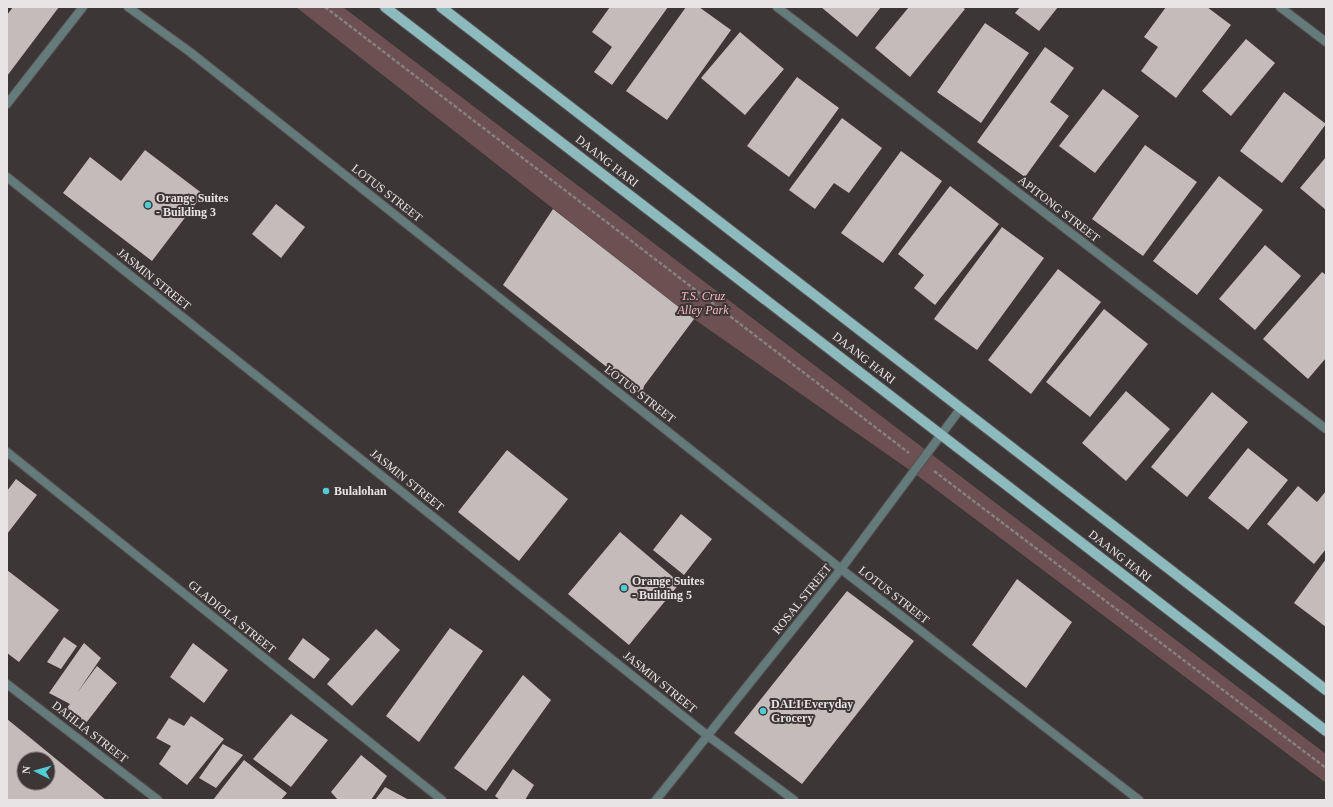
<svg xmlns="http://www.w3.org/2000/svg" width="1333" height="807" font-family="Georgia,serif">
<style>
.green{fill:#6d5052}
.building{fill:#c4bbbb;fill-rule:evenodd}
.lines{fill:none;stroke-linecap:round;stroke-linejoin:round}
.minor-casing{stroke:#585252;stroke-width:10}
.tertiary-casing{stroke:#585252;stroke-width:10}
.primary-casing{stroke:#585252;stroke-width:12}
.path{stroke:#868080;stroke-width:2.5;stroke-dasharray:4 2;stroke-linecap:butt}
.minor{stroke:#647a7b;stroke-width:8}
.tertiary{stroke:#647a7b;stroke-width:8}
.primary{stroke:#8dbabd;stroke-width:10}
.poi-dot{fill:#51ccd4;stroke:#3d3636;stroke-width:1.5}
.labels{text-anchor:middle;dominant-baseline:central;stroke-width:4;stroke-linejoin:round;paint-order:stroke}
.street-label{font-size:12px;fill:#e8e3e4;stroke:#3d3636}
.poi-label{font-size:12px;font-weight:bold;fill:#e8e3e4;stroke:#3d3636;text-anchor:start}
.park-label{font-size:12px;font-style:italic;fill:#f6bac0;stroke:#3d3636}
</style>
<rect width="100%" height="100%" fill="#3d3636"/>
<!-- green -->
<path class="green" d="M 296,7 L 343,7 L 1326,754 L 1326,783 L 918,476 L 694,319 Z"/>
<!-- building -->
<path class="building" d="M 13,7 L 59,7 L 7,76 L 7,15 Z
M 610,7 L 668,7 L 612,85 L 594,72 L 612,47 L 592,32 Z
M 686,7 L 699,7 L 731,30 L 667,120 L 626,91 Z
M 821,7 L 881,7 L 857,37 Z
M 909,7 L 962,7 L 965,9 L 910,77 L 875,48 Z
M 1020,7 L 1058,7 L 1039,31 L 1015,13 Z
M 1166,7 L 1207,7 L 1231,25 L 1176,98 L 1141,71 L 1158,47 L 1144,37 Z
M 985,23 L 1029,53 L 981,123 L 937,92 Z
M 740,32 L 784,69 L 745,115 L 701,78 Z
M 1246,39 L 1275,63 L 1231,116 L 1202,91 Z
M 1045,47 L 1074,68 L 1050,102 L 1069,116 L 1025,177 L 977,142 Z
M 797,77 L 839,108 L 789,177 L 747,146 Z
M 1103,89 L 1139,116 L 1095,173 L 1059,146 Z
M 1284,92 L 1326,124 L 1282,183 L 1240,151 Z
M 842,118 L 882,148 L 849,193 L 834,183 L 815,209 L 789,190 Z
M 1145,145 L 1197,182 L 1143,256 L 1092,219 Z
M 145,150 L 203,194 L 152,261 L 63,193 L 90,157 L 121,181 Z
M 901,151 L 942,181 L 883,263 L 841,233 Z
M 1326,157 L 1326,210 L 1300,188 Z
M 1219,176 L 1263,210 L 1197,295 L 1153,261 Z
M 950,186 L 999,224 L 935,305 L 914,288 L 924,275 L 898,254 Z
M 276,204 L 305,227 L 281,258 L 252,234 Z
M 553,209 L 694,319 L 644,386 L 642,395 L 503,285 Z
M 1002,227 L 1044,258 L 977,350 L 934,319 Z
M 1265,245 L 1301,276 L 1255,330 L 1219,299 Z
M 1058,269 L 1101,302 L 1031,394 L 988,360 Z
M 1322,272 L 1326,275 L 1326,358 L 1308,379 L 1263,339 Z
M 1104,309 L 1148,344 L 1090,417 L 1046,382 Z
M 1126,391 L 1170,429 L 1126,481 L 1082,443 Z
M 1212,392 L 1248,422 L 1187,497 L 1151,467 Z
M 1248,448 L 1288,480 L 1248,530 L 1208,498 Z
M 507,450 L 568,499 L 519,561 L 458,512 Z
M 16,479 L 37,495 L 7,534 L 7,491 Z
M 1298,486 L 1317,502 L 1326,491 L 1326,549 L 1314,564 L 1267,524 Z
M 681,514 L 712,539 L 684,575 L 653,550 Z
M 620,532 L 680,583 L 629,645 L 568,594 Z
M 1326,559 L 1326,627 L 1294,603 Z
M 7,570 L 59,610 L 19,662 L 7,653 Z
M 1017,579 L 1072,622 L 1026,688 L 972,645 Z
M 847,591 L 914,641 L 802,784 L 734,733 Z
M 450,628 L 483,651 L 419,742 L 386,716 Z
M 376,629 L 400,650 L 352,706 L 327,684 Z
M 64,637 L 77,646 L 61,669 L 47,662 Z
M 303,638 L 330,659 L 314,679 L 288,659 Z
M 84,643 L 101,658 L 77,693 L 97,666 L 117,683 L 86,723 L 66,709 L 70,704 L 49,693 Z
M 193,643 L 228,670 L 204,703 L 170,677 Z
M 523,675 L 551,700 L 486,791 L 454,768 Z
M 291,714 L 328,740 L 291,787 L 253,759 Z
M 191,716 L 224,739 L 187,785 L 159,764 L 171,746 L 156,738 L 169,718 L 184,726 Z
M 7,719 L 28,736 L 106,800 L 7,800 ZM 24,759 L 48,759 L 48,783 L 24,783 Z
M 223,744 L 243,755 L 216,788 L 199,778 Z
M 361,755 L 387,776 L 371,800 L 338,800 L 331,792 Z
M 244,760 L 287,793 L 281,800 L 213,800 Z
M 513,769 L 534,785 L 525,800 L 500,800 L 495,796 Z
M 385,787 L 409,800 L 375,800 Z"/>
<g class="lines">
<defs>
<path id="minor" d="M 128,7 L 190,52 L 841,569 L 1139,800
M 777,7 L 1326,429
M 7,177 L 708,736 L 794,800
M 7,452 L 442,800
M 7,684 L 158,800
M 656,800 L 841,569 L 961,408"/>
<path id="tertiary" d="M 1280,7 L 1326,42
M 7,104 L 83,7"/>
<path id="primary" d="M 385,7 L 1326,731
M 441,7 L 1326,690"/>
</defs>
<!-- minor casing -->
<use href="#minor" class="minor-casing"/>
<!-- tertiary casing -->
<use href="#tertiary" class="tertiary-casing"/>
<!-- primary casing -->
<use href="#primary" class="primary-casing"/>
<!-- path -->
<path class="path" d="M 325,7 L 909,453
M 934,471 L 1326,768"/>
<!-- minor -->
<use href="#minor" class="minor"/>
<!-- tertiary -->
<use href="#tertiary" class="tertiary"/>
<!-- primary -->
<use href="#primary" class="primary"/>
</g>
<!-- markers -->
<g class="poi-dot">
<circle cx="148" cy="205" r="4"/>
<circle cx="326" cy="491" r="4"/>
<circle cx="624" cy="588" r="4"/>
<circle cx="763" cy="711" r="4"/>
</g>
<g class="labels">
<!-- street labels -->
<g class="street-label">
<text transform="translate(607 161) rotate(38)">DAANG HARI</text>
<text transform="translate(387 193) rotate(38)">LOTUS STREET</text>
<text transform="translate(1059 209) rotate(38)">APITONG STREET</text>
<text transform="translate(154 279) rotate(39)">JASMIN STREET</text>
<text transform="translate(864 358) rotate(38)">DAANG HARI</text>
<text transform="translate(640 394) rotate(38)">LOTUS STREET</text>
<text transform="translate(407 480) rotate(39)">JASMIN STREET</text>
<text transform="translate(1120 556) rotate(38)">DAANG HARI</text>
<text transform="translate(894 595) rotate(38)">LOTUS STREET</text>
<text transform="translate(802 599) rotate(-51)">ROSAL STREET</text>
<text transform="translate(232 617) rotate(39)">GLADIOLA STREET</text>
<text transform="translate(660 682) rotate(39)">JASMIN STREET</text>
<text transform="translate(90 732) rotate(38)">DAHLIA STREET</text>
</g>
<!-- poi labels -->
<g class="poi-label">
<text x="156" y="198">Orange Suites<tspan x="156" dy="14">- Building 3</tspan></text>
<text x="334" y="491">Bulalohan</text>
<text x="632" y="581">Orange Suites<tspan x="632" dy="14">- Building 5</tspan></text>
<text x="771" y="704">DALI Everyday<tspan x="771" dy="14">Grocery</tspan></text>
</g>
<!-- park labels -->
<g class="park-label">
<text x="703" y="296">T.S. Cruz<tspan x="703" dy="14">Alley Park</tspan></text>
</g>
</g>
<!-- border -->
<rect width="1333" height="807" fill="none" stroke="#e8e3e4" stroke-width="16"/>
<!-- north arrow -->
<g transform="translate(36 771) rotate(276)"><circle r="19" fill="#3d3636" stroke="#817b7c"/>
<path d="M0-3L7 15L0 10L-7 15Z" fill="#51ccd4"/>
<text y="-6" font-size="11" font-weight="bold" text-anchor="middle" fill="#e8e3e4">N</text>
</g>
</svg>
